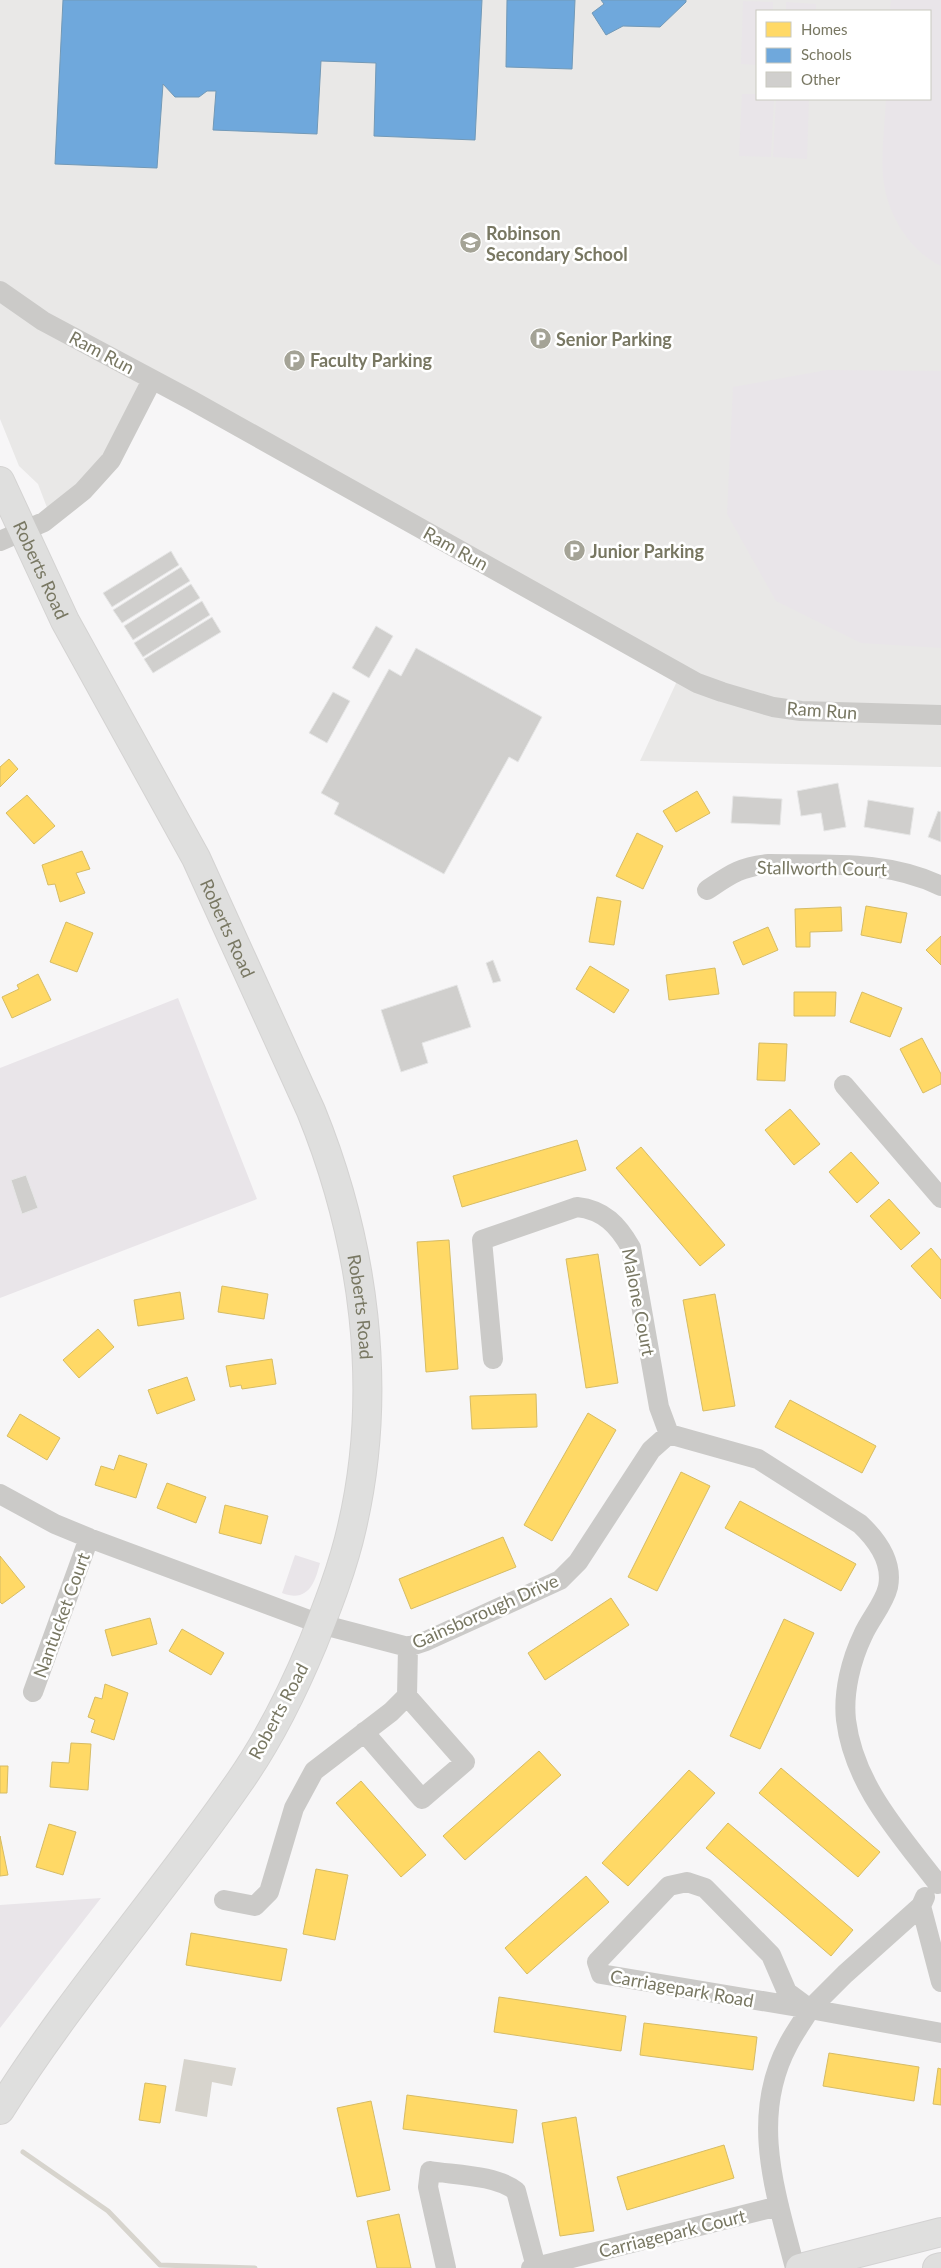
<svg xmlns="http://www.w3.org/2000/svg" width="941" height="2268" font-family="Lato,sans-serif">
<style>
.built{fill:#e9e8e7;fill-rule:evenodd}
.green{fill:#e9e5e9}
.water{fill:#d7d4cd}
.homes{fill:#ffd966;stroke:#d6bc65}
.schools{fill:#6fa8dc;stroke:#7299b7}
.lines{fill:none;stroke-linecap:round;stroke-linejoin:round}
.stream{stroke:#d7d4cd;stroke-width:5}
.building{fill:#d0cfcd;stroke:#e6e6e6}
.secondary-casing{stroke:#d4d3d2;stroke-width:30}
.primary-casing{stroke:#d3d2d2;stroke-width:30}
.street{stroke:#cbcac8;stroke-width:20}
.secondary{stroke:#dfdfde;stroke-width:28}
.primary{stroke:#dfdfde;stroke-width:28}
.labels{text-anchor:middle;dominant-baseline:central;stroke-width:5;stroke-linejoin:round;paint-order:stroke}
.poi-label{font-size:18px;font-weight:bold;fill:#787762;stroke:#fff;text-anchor:start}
.street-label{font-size:18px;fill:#787762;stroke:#fff}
</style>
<rect width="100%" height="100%" fill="#f7f6f7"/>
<!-- built -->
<path class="built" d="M 0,0 L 941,0 L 941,767 L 640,761 L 678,679 L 157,387 L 111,461 L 51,518 L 38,484 L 19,466 L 0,419 ZM 757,11 L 930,11 L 930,99 L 757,99 Z"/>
<!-- green -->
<path class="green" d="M 891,0 L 941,0 L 941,266 C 908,250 886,212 883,176 C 881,151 885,124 886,99 L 930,99 L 930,11 L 890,11 Z
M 743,1 L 773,2 L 773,11 L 757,11 L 757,65 L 741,64 Z
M 786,2 L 816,4 L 816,11 L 786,11 Z
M 742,94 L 757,94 L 757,99 L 774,99 L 771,157 L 739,156 Z
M 776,99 L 809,99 L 807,159 L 773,157 Z
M 827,370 L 941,371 L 941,648 L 861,643 L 776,601 L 727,514 L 733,387 Z
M 178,998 L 257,1199 L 0,1298 L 0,1068 Z
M 295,1555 L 320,1563 C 315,1583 308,1603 282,1593 Z
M 101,1898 L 0,2028 L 0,1905 Z"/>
<!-- water -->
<path class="water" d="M 184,2059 L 236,2068 L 232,2086 L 212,2082 L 207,2117 L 175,2111 Z"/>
<!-- homes -->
<path class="homes" d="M 9,759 L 18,769 L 0,787 L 0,767 Z
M 697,791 L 710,813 L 676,832 L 663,811 Z
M 27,795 L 55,826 L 34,844 L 6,813 Z
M 637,833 L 663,846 L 643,889 L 616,876 Z
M 82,851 L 90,869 L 76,873 L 85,893 L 60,902 L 55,884 L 48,885 L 42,865 Z
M 597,897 L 621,901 L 614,945 L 589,942 Z
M 866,906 L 907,913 L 901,943 L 861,935 Z
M 841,907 L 842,931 L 810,932 L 810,947 L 796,947 L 795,909 Z
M 66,922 L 93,933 L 77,972 L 50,962 Z
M 768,927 L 778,950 L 743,965 L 733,942 Z
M 941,936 L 941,965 L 926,950 Z
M 590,966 L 629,990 L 614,1013 L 576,989 Z
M 715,968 L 719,994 L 669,1000 L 666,975 Z
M 38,974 L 51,1000 L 12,1018 L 2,997 L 19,989 L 17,985 Z
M 794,992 L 836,992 L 835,1016 L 794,1016 Z
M 862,992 L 902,1008 L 890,1037 L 850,1022 Z
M 922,1038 L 941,1074 L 941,1084 L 923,1093 L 900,1049 Z
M 759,1043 L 787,1044 L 785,1081 L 757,1080 Z
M 790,1109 L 820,1144 L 794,1165 L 765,1130 Z
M 577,1140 L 586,1170 L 462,1207 L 453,1176 Z
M 641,1147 L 725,1245 L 700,1266 L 616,1168 Z
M 851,1152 L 879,1183 L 857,1203 L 829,1172 Z
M 889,1199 L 920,1233 L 901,1250 L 870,1216 Z
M 449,1240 L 458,1369 L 426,1372 L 417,1242 Z
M 931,1248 L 941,1260 L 941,1299 L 911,1266 Z
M 598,1254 L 618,1383 L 586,1388 L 566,1259 Z
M 222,1286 L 268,1294 L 264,1319 L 218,1312 Z
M 180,1292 L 184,1319 L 138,1326 L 134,1300 Z
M 715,1294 L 735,1406 L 703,1411 L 683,1300 Z
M 98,1329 L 114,1347 L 79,1378 L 63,1360 Z
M 272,1359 L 276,1384 L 242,1389 L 241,1385 L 230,1387 L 226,1366 Z
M 187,1377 L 195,1400 L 157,1414 L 148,1390 Z
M 536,1394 L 537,1427 L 472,1429 L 470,1396 Z
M 790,1400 L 876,1446 L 862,1473 L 775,1427 Z
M 588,1413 L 616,1430 L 552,1541 L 524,1525 Z
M 20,1414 L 60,1438 L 47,1460 L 7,1436 Z
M 119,1455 L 147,1464 L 136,1498 L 95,1485 L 101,1466 L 114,1470 Z
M 681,1472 L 710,1486 L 657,1591 L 628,1577 Z
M 167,1483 L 206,1497 L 196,1523 L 157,1508 Z
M 740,1501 L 856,1564 L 841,1591 L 725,1528 Z
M 225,1505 L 268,1516 L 261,1544 L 219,1533 Z
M 503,1537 L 516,1567 L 411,1609 L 399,1579 Z
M 0,1556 L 25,1587 L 2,1604 L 0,1602 Z
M 611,1598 L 629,1625 L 545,1680 L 528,1653 Z
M 150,1618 L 157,1644 L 112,1656 L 105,1630 Z
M 784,1619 L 814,1633 L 760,1749 L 730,1736 Z
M 182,1629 L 224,1653 L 211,1675 L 169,1651 Z
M 105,1684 L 128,1693 L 114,1740 L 91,1732 L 95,1720 L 88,1717 L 95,1697 L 102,1699 Z
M 71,1743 L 91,1744 L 88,1790 L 50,1787 L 52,1762 L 69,1763 Z
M 539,1751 L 561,1775 L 465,1860 L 443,1836 Z
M 0,1766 L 8,1766 L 7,1793 L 0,1793 Z
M 781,1768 L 880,1852 L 858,1877 L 759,1793 Z
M 689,1770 L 715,1793 L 628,1886 L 602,1863 Z
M 361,1781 L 426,1855 L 401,1877 L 336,1803 Z
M 728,1823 L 853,1930 L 831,1956 L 706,1848 Z
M 49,1824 L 76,1832 L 63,1875 L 36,1867 Z
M 0,1836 L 8,1875 L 0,1876 Z
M 316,1869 L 348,1875 L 335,1940 L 303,1934 Z
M 586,1876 L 609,1902 L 527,1974 L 505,1948 Z
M 191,1933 L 287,1949 L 281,1981 L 186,1965 Z
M 499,1997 L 626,2016 L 621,2051 L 494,2032 Z
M 644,2023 L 757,2037 L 753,2070 L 640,2055 Z
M 829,2053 L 919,2067 L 914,2101 L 823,2086 Z
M 938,2068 L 941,2069 L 941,2105 L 933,2104 Z
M 145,2083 L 166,2086 L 160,2123 L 139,2120 Z
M 407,2095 L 517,2110 L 513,2143 L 403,2129 Z
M 371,2101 L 390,2190 L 357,2197 L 337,2108 Z
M 576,2117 L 594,2231 L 560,2236 L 542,2123 Z
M 724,2145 L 734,2178 L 627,2210 L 617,2177 Z
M 399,2214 L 411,2268 L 377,2268 L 367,2221 Z"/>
<!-- schools -->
<path class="schools" d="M 63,0 L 482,0 L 475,140 L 374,136 L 376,63 L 321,61 L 317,134 L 213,130 L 216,91 L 207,91 L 199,97 L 175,97 L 163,84 L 157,168 L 55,164 Z
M 507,0 L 575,0 L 572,69 L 506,67 Z
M 601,0 L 686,0 L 686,2 L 660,27 L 623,26 L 606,35 L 592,13 L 604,4 Z"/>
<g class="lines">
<!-- stream -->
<path class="stream" d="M 23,2152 L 108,2211 L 160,2265 L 255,2268"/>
</g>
<!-- building -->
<path class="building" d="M 171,551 L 179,565 L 112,607 L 103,593 Z
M 181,567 L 190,581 L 122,623 L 113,610 Z
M 191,584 L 200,598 L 133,640 L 124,626 Z
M 202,601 L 210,615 L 143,657 L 134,643 Z
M 212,617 L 221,632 L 153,673 L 144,659 Z
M 376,626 L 393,636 L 369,678 L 352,668 Z
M 416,648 L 542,717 L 518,762 L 509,757 L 444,874 L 334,814 L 339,803 L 321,793 L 389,669 L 401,676 Z
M 333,692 L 350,701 L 327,743 L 309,733 Z
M 838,783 L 846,827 L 824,831 L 821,813 L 801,816 L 797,791 Z
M 733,796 L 782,799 L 780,825 L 731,823 Z
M 868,800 L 914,808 L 910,835 L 864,827 Z
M 938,811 L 941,812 L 941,842 L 928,837 Z
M 493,960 L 501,981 L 493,983 L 486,963 Z
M 457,985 L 471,1027 L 422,1043 L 428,1063 L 401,1072 L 381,1010 Z
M 26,1175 L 38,1208 L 22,1214 L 11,1180 Z"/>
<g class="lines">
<defs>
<g id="secondary">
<path id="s1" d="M 0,481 L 65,621 L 196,858 L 311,1111 C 364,1241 384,1389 352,1527 C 343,1567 328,1605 313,1643 C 293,1691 270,1738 240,1781 C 163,1893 72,1995 0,2110"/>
</g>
<path id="primary" d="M 800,2268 L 941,2232
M 937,2268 L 941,2267"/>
</defs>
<!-- secondary casing -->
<use href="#secondary" class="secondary-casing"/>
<!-- primary casing -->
<use href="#primary" class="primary-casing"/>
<!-- street -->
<path class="street" d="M 0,291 L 43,321 L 191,400 L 697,683 L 722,692 L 773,707 L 801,711 L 941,715
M 0,541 L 44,522 L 83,491 L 111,460 L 152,380
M 707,890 C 731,874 740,867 769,864 C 828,865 887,860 941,886
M 844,1085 L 941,1198
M 493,1359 L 482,1240 L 577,1207 C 604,1210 618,1225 631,1248 L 659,1407 L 669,1434
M 0,1494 L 55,1524 L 89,1538 L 320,1624 L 408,1647 L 426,1641 L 560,1580 L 578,1562 L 651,1450 L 669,1434 L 758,1459 L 860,1524 C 877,1540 893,1562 888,1587 C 884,1604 870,1619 863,1635 C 851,1660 843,1692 846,1720 C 854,1785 899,1833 938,1884
M 33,1692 L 89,1538
M 364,1732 L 422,1799 L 465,1762 L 407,1696
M 687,1882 L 705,1888 L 771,1955 L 787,1992 L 810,2009 L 601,1974 L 597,1962 L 669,1886 Z
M 925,1897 L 921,1906 L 941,1982
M 224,1900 L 255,1906 L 269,1892 L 294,1808 L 314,1771 L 391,1712 L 407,1696 L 408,1647
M 810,2009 L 845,1974 L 921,1906
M 536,2267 L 779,2206
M 446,2268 L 428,2187 L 430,2171 C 455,2175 496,2175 516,2191 L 536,2267 L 531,2268
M 795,2268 C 776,2194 749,2118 788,2045 C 794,2033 803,2021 810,2009 L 941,2033"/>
<!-- secondary -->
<use href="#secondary" class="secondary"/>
<!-- primary -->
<use href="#primary" class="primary"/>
</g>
<!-- icons -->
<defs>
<symbol id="school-disc" viewBox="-11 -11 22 22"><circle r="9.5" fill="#a4a396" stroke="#fff"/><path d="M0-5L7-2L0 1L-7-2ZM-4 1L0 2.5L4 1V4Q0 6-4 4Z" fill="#fff"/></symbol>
<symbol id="parking-disc" viewBox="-11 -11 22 22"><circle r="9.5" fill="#a4a396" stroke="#fff"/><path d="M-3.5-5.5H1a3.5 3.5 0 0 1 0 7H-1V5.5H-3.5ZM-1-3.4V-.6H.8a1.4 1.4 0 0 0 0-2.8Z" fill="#fff"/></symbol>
</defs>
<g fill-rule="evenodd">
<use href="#school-disc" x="458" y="230" width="25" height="25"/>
<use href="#parking-disc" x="528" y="326" width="25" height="25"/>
<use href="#parking-disc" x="282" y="348" width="25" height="25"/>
<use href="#parking-disc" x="562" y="538" width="25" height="25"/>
</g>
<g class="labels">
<!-- poi labels -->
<g class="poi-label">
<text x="486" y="233">Robinson<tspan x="486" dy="21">Secondary School</tspan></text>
<text x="556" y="339">Senior Parking</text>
<text x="310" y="360">Faculty Parking</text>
<text x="590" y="551">Junior Parking</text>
</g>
<!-- street labels -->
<g class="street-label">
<text transform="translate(102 352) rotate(28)">Ram Run</text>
<text transform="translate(456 548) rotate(29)">Ram Run</text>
<text stroke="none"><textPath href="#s1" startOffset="98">Roberts Road</textPath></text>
<text transform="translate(822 710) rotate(4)">Ram Run</text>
<text transform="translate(822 868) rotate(1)">Stallworth Court</text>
<text stroke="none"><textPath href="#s1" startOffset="502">Roberts Road</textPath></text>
<text transform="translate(639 1302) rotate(79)">Malone Court</text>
<text stroke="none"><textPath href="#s1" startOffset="906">Roberts Road</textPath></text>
<text transform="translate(485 1611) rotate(-24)">Gainsborough Drive</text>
<text transform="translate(61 1615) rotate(-70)">Nantucket Court</text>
<text transform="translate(278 1711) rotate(-62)">Roberts Road</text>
<text transform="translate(682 1988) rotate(10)">Carriagepark Road</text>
<text transform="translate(672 2233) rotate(-14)">Carriagepark Court</text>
</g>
</g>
<!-- legend -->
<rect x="756" y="10" width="175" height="90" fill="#ffffff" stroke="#c9c9c0"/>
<rect x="766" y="22" width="25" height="15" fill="#ffd966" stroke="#c9c9c0"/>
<text x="801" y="35" font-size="15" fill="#787762">Homes</text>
<rect x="766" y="48" width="25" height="15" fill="#6fa8dc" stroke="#c9c9c0"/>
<text x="801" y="60" font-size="15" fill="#787762">Schools</text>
<rect x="766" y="72" width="25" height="15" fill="#d0cfcd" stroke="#c9c9c0"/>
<text x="801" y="85" font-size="15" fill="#787762">Other</text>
</svg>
